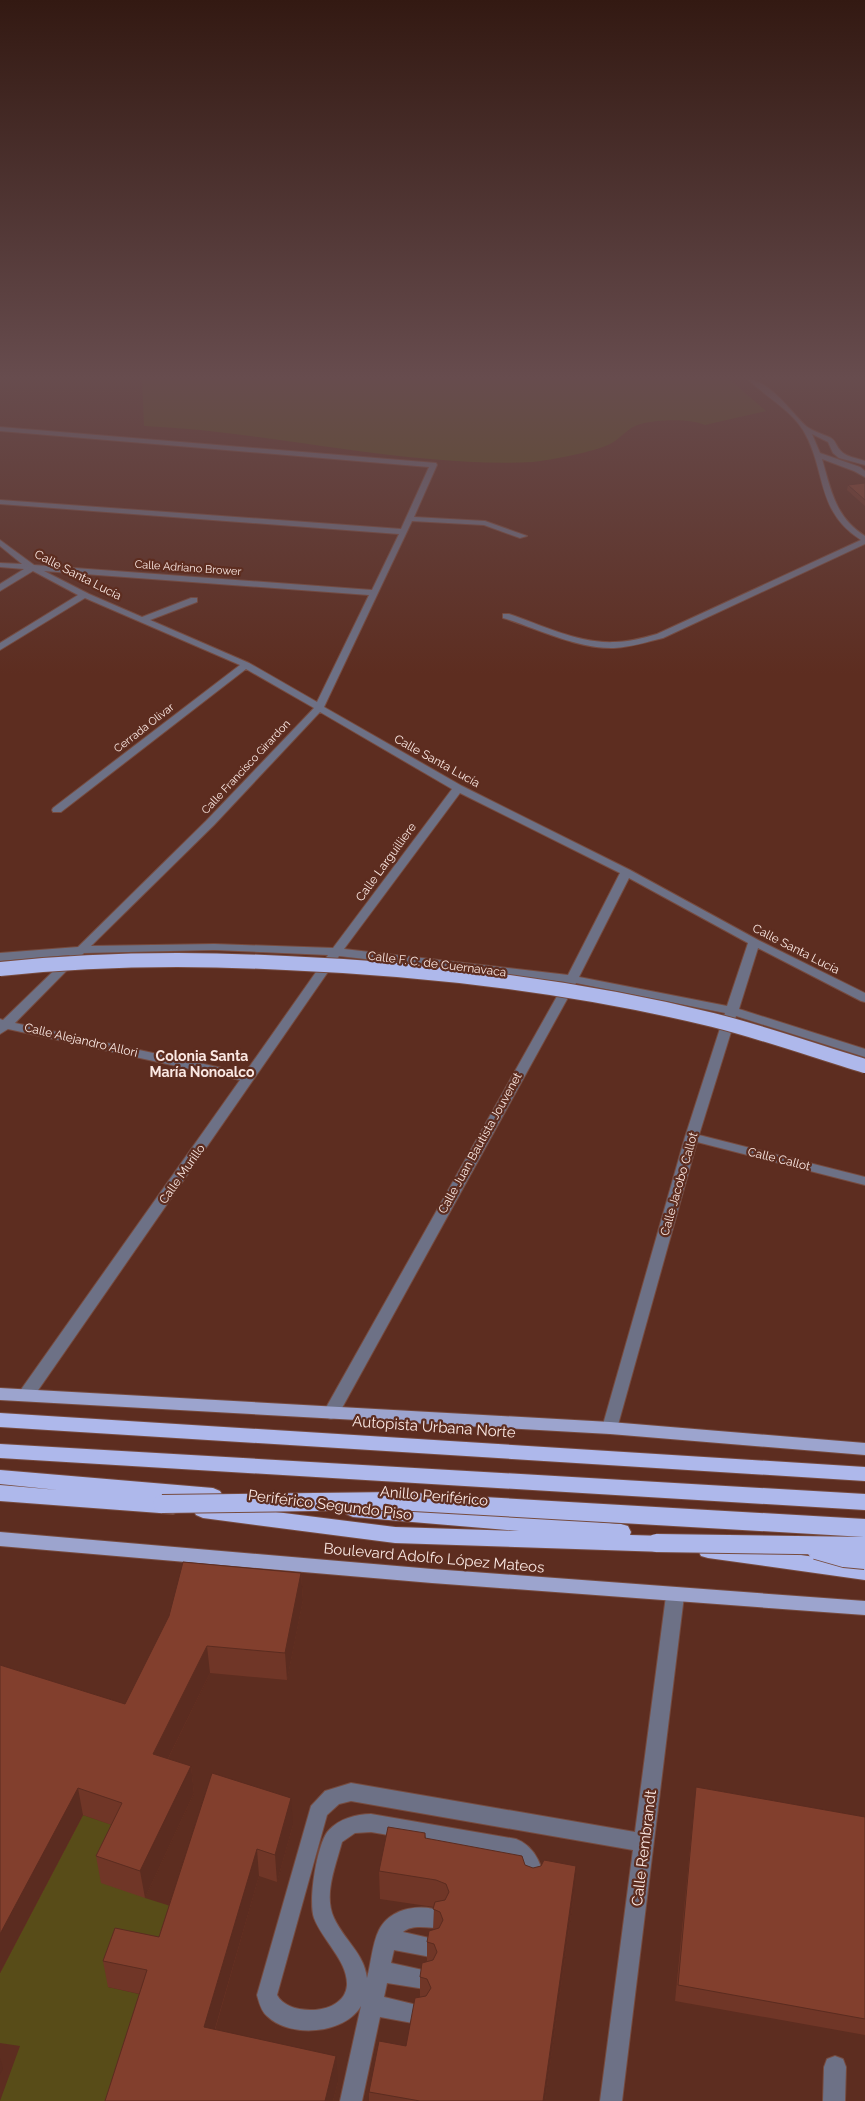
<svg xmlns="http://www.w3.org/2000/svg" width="865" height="2101" font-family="Raleway,sans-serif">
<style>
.green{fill:#584c18}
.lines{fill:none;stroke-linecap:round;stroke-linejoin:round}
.minor-casing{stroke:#764b3f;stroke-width:2}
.major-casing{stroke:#764b3f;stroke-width:2}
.highway-casing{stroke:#764b3f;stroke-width:2}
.minor{fill:#6d7186;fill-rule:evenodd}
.major{fill:#9ca4ce;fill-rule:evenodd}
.highway{fill:#aeb8eb;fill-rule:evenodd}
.highway-bridge-far1-casing{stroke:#764b3f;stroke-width:16;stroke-linecap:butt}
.highway-bridge-casing{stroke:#764b3f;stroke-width:20;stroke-linecap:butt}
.highway-bridge-far1{stroke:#aeb8eb;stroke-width:14}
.highway-bridge{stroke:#aeb8eb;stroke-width:18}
.wall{fill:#703627}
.shaded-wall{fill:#5b2c20}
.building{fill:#823f2d;stroke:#5b2c20}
.labels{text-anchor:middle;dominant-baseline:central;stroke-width:4.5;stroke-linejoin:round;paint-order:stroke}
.far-street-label{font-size:11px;fill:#fbe8e3;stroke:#5d2d20}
.street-label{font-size:12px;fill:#fbe8e3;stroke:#5d2d20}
.neighbourhood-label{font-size:14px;font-weight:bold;fill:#fbe8e3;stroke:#5d2d20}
.near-street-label{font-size:15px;fill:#fbe8e3;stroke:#5d2d20}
</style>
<rect width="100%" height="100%" fill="#5d2d20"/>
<!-- green -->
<path class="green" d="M 142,380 L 730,380 L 766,411 L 705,425 C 690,418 651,419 635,426 C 626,430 619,440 610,444 C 594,452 551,460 533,462 C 499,464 464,462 430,459 C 334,451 240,430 144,426 Z
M 83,1815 L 127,1830 L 145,1898 L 180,1909 L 163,1963 L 108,1987 L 152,1997 L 118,2101 L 0,2101 L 20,2046 L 0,2043 L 0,1973 Z"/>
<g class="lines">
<defs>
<path id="minor" d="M 749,380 C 769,380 792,413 806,426 C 812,431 823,434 831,438 C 836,441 836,446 840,450 C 845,457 857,458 865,461 L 865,465 L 839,458 L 833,453 L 828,442 L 812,434 L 820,453 L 860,467 L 865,471 L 865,477 L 854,471 L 822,459 C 831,490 835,517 865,536 L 865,544 L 663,638 C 647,642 631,647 614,648 C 577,649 538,629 503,618 L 503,614 L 509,614 C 542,625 579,644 615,642 C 629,642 643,638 657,634 L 861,540 C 815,511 827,470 803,430 C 790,409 766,397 749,380 Z
M 0,427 L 436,463 L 437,465 L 414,517 L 485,521 L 527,536 L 520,538 L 484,525 L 412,521 L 324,707 L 462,786 L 630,870 L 758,940 L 865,993 L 865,1002 L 861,1001 L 758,948 L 739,1009 L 865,1049 L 865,1057 L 736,1016 L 699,1135 L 865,1177 L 865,1185 L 697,1142 L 616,1432 L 610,1434 L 604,1432 L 602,1428 L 685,1137 L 725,1013 L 576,983 L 337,1417 L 331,1419 L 325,1417 L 323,1413 L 565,982 L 339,956 L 32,1399 L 26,1401 L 20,1399 L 18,1395 L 20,1391 L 240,1080 L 8,1029 L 0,1034 L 0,1019 L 3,1020 L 70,955 L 0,961 L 0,953 L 78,947 L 206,821 L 314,708 L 246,669 L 61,812 L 53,812 L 52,810 L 53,808 L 240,665 L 85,598 L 0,650 L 0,643 L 78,595 L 33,571 L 0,591 L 0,584 L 24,569 L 0,567 L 0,563 L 22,564 L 0,546 L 0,540 L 34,565 L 372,590 L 399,534 L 0,504 L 0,500 L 401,529 L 429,467 L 0,431 ZM 44,571 L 369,595 L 317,702 L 249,663 L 150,620 L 197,602 L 197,598 L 191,598 L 142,617 L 89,594 ZM 320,712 L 452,789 L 333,948 L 214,944 L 91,946 L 214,825 ZM 460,793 L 620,873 L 568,975 L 344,949 ZM 629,878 L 748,943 L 727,1006 L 579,977 ZM 214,950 L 328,955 L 245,1073 L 15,1023 L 84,953 Z
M 675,1589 L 681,1591 L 684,1596 L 622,2101 L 600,2101 L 633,1850 L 351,1801 L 339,1804 L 327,1815 L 277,1995 C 288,2017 345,2016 347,1985 C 348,1961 322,1940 314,1918 C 308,1901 317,1842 329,1830 C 339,1819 356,1814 371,1814 L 516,1839 C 535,1846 548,1871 540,1890 L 533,1892 L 526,1890 C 520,1875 525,1869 511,1856 L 371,1832 L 355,1833 L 342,1842 C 336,1865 323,1895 334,1918 C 344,1940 364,1953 367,1978 C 371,1964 372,1944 379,1930 C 391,1907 422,1903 444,1912 L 447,1919 L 444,1926 C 430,1931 416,1922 403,1932 L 438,1940 L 441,1947 L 438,1954 L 431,1957 L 394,1950 L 391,1963 L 432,1972 L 435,1979 L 432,1986 L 425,1989 L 387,1983 L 384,1997 L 425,2007 L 429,2014 L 425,2021 L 418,2024 L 380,2017 L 362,2101 L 340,2101 L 361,2006 C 344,2035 289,2038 267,2016 C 261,2011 259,2002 257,1995 L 311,1806 L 325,1791 L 351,1783 L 635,1832 L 666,1596 L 669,1591 Z
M 835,2056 L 843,2059 L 846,2067 L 845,2101 L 823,2101 L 824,2067 L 827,2059 Z"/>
<path id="major" d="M 0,1388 L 610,1422 L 865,1443 L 865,1455 L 610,1434 L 0,1400 Z
M 0,1532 L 432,1569 L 865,1601 L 865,1615 L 432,1583 L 0,1546 Z"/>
<path id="highway" d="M 0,1413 L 865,1467 L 865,1481 L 0,1427 Z
M 0,1444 L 865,1494 L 865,1510 L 0,1458 Z
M 0,1470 L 213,1488 L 220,1491 L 223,1496 L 220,1501 L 213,1504 L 395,1527 L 519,1531 L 353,1517 L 346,1514 L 343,1509 L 346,1504 L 353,1501 L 621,1524 L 628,1526 L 631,1532 L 630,1535 L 665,1536 L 672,1538 L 675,1544 L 672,1550 L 665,1552 L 395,1543 L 203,1518 L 196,1515 L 193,1510 L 196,1505 L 202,1503 L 180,1501 L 183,1506 L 180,1511 L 173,1514 L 0,1501 L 0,1485 L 58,1490 L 0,1484 Z
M 708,1542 L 865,1564 L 865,1580 L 708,1558 L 701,1556 L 698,1550 L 701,1544 Z"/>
</defs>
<!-- minor casing -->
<use href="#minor" class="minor-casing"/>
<!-- major casing -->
<use href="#major" class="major-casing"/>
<!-- highway casing -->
<use href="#highway" class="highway-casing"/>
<!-- minor -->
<use href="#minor" class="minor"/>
<!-- major -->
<use href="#major" class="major"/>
<!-- highway -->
<use href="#highway" class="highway"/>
<defs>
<path id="highway-bridge-far1" d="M 0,969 C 95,959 190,958 286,963 C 429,969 574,986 713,1020 C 765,1033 815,1051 865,1066"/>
<path id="highway-bridge" d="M 162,1504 L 396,1501 L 865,1528
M 656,1543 L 865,1546
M 816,1550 L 844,1558 L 865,1560"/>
</defs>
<!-- highway-bridge-far1 casing -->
<use href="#highway-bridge-far1" class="highway-bridge-far1-casing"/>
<!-- highway-bridge casing -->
<use href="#highway-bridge" class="highway-bridge-casing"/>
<!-- highway-bridge-far1 -->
<use href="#highway-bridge-far1" class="highway-bridge-far1"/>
<!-- highway-bridge -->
<use href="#highway-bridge" class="highway-bridge"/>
</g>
<!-- wall -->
<path class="wall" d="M 865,483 L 865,506 L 847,490 L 848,485 Z
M 301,1573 L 303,1600 L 287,1680 L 210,1673 L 168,1759 L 191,1766 L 194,1793 L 145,1898 L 101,1883 L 96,1856 L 112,1825 L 83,1815 L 0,1973 L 0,1665 L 125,1704 Z
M 212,1773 L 293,1825 L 277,1882 L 259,1876 L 215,2030 L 338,2082 L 333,2101 L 140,1994 L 108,1987 L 103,1961 L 159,1937 Z
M 696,1787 L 865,1817 L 865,2035 L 675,2001 Z
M 425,1833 L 426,1839 L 525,1865 L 574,1893 L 545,2101 L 369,2101 L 369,2092 L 406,2046 L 420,1997 L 420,1977 L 427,1962 L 427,1942 L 433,1930 L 434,1907 L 380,1899 L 379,1871 Z"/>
<!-- shaded-wall -->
<path class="shaded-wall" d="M 301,1573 L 303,1600 L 287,1680 L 285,1653 Z
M 207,1646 L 210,1673 L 157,1781 L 153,1754 Z
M 191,1766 L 194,1793 L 145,1898 L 140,1871 Z
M 78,1788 L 83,1815 L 0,1973 L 0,1934 Z
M 291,1798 L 293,1825 L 277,1882 L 275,1855 Z
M 257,1849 L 259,1876 L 208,2053 L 204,2027 Z
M 576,1866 L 574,1893 L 545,2101 L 543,2101 Z
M 336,2056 L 338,2082 L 333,2101 L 325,2101 Z
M 0,2058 L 3,2068 L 0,2075 Z"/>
<!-- building -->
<path class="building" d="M 865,483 L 865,500 L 848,485 Z
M 183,1562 L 301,1573 L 285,1653 L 207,1646 L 153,1754 L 191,1766 L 140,1871 L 96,1856 L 122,1803 L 78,1788 L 0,1934 L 0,1665 L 125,1704 L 169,1616 Z
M 212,1773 L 291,1798 L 275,1855 L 257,1849 L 204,2027 L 336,2056 L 325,2101 L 105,2101 L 147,1970 L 103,1961 L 115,1928 L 159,1937 Z
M 696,1787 L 865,1817 L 865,2019 L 678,1985 Z
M 388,1827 L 425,1833 L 425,1838 L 522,1856 L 525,1865 L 533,1868 L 541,1866 L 544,1860 L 576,1866 L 543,2101 L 420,2101 L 369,2092 L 379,2041 L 406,2046 L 415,1998 L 426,1996 L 431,1988 L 427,1979 L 420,1977 L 422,1963 L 433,1960 L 437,1952 L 434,1944 L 427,1942 L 429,1931 L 439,1928 L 443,1920 L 440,1912 L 433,1909 L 435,1902 L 445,1900 L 449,1892 L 446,1884 L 436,1880 L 379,1871 Z"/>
<!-- sky -->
<linearGradient id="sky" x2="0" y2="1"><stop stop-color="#331912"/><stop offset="0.56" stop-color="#674c4e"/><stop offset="1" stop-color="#674c4e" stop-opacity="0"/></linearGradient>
<rect width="865" height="674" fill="url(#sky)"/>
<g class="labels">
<!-- far-street labels -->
<g class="far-street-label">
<text transform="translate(188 568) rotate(4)">Calle Adriano Brower</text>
<text transform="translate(144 728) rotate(-38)">Cerrada Olivar</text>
<text transform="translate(246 767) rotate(-47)">Calle Francisco Girardon</text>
</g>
<!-- street labels -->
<g class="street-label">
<text transform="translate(78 575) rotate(27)">Calle Santa Lucía</text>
<text transform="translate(437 761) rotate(29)">Calle Santa Lucía</text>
<text transform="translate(386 862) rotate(-54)">Calle Larguilliere</text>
<text transform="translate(796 949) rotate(27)">Calle Santa Lucía</text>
<text transform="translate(437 964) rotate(7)">Calle F. C. de Cuernavaca</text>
<text transform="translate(81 1040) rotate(13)">Calle Alejandro Allori</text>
<text transform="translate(480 1143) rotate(-61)">Calle Juan Bautista Jouvenet</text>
<text transform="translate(779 1159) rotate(14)">Calle Callot</text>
<text transform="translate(182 1174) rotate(-55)">Calle Murillo</text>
<text transform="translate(679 1184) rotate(-74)">Calle Jacobo Callot</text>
</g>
<!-- neighbourhood labels -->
<g class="neighbourhood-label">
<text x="202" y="1056">Colonia Santa<tspan x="202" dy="16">María Nonoalco</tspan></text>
</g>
<!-- near-street labels -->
<g class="near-street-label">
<text transform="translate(434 1427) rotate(4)">Autopista Urbana Norte</text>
<text transform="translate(434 1496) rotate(5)">Anillo Periférico</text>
<text transform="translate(330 1505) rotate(7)">Periférico Segundo Piso</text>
<text transform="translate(434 1558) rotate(5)">Boulevard Adolfo López Mateos</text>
<text transform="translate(644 1848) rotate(-83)">Calle Rembrandt</text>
</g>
</g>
</svg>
